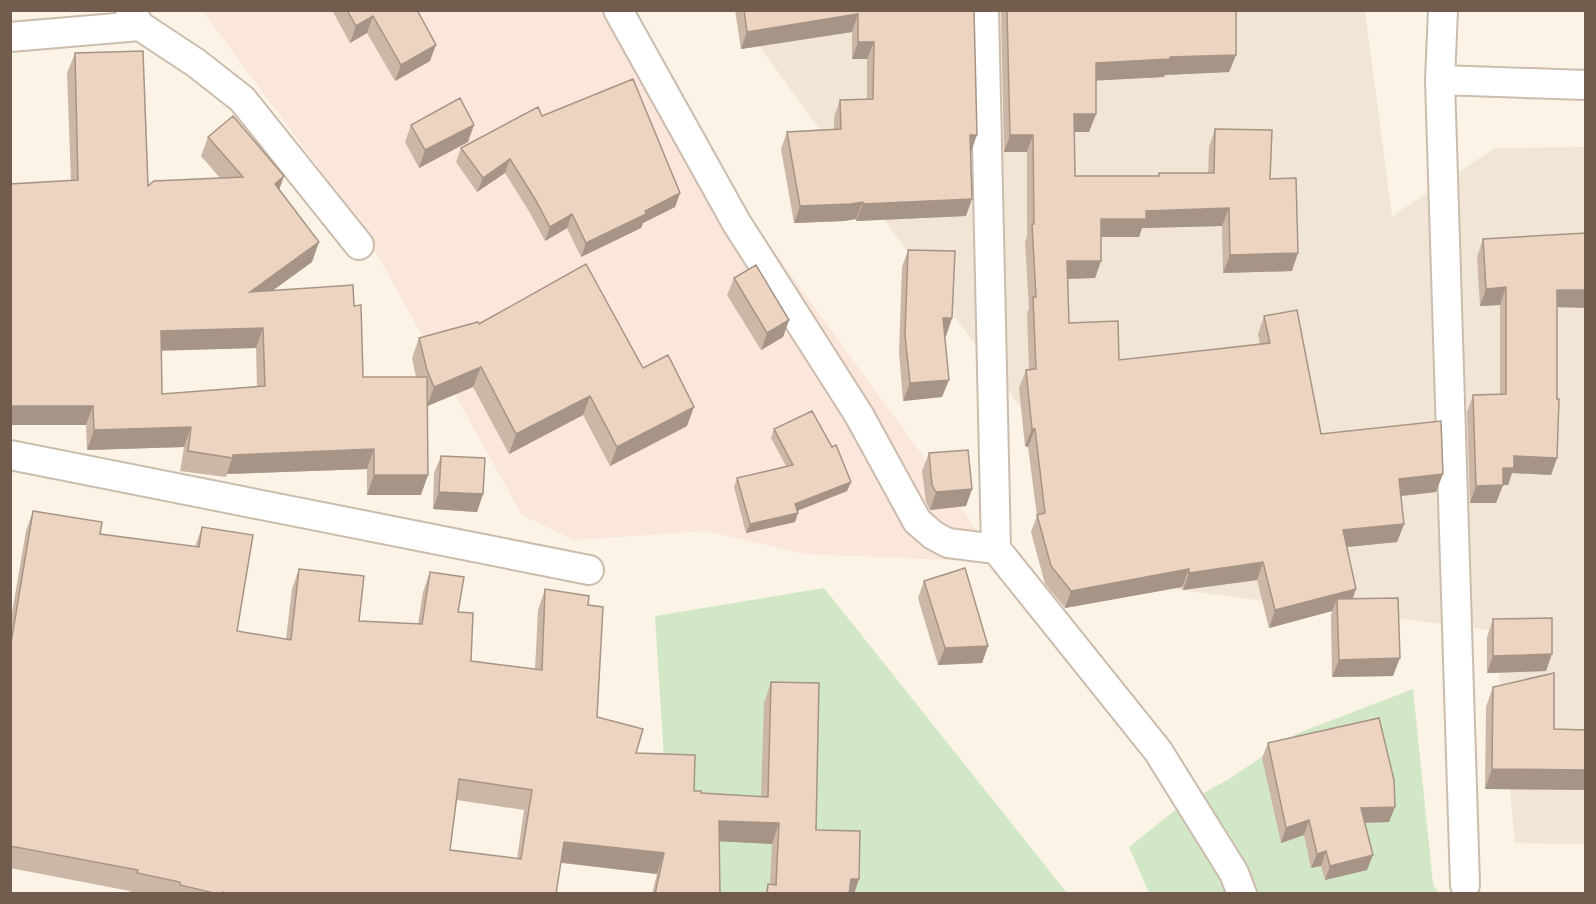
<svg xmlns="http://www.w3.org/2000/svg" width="1596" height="904" font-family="'Titillium Web',sans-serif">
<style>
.residential{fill:#f1e6d5}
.commercial{fill:#fae6db}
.green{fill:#d2e7c6}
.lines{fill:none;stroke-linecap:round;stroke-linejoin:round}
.minor-casing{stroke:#cbbcad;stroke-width:32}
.minor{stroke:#fff;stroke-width:28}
.wall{fill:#ccb6a5;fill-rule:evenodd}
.shaded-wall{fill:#a69486}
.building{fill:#edd4c0;stroke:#a69486;stroke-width:1.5;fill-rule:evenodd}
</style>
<rect width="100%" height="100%" fill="#faf3e6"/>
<!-- residential -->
<path class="residential" d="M 734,11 L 1365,11 L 1392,216 L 1495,148 L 1585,147 L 1585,844 L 1515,843 L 1495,631 L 1149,586 Z"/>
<!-- commercial -->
<path class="commercial" d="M 203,11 L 599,11 L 1000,562 L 805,554 L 706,531 L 574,540 L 522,515 L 362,227 Z"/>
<!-- green -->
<path class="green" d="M 824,588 L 1067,893 L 716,893 L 667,807 L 655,616 Z
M 1413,689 L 1433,884 L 1439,893 L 1149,893 L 1129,847 L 1179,807 L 1229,779 L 1296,734 Z"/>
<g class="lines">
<defs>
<path id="minor" d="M 618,10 L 736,222 L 859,415 L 917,521 L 933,535 L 948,543 L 996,549
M 984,10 L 996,549 L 1158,751 L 1234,873 L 1242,894
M 1443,10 L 1440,80 L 1465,885
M 140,26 L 196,63 L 242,99 L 359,245
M 10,37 L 140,26 L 130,10
M 1440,80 L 1586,85
M 10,455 L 589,570"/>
</defs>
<!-- minor casing -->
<use href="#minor" class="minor-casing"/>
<!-- minor -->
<use href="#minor" class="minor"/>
</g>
<!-- wall -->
<path class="wall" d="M 332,10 L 417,10 L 430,61 L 395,81 L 367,33 L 350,43 Z
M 735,10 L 974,10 L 970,152 L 966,216 L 856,221 L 856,219 L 844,221 L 794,223 L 781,149 L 787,132 L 834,130 L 834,117 L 840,100 L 867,100 L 867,59 L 852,59 L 852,32 L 741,49 Z
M 1001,10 L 1236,10 L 1236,55 L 1229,72 L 1165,75 L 1164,77 L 1096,80 L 1096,114 L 1089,132 L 1074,132 L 1075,176 L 1158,176 L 1159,173 L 1208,173 L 1209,147 L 1215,129 L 1270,179 L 1292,271 L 1223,273 L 1222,226 L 1142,228 L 1139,237 L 1101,237 L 1101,261 L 1095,278 L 1068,279 L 1069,323 L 1119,360 L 1260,344 L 1258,334 L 1264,316 L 1321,434 L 1436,492 L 1401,496 L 1404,524 L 1397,542 L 1347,547 L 1353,599 L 1393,676 L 1332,677 L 1331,616 L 1332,611 L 1269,628 L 1257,580 L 1183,590 L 1182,587 L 1065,608 L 1045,584 L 1031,532 L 1037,516 L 1028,447 L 1025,446 L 1019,388 L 1026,370 L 1029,370 L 1027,314 L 1029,308 L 1025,242 L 1027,236 L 1027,152 L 1004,152 Z
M 75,53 L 148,186 L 220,178 L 201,156 L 208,137 L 280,190 L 312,262 L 272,291 L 354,306 L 363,377 L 416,377 L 412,358 L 419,338 L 479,324 L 643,368 L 687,426 L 610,466 L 583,415 L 509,454 L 473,387 L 428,406 L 421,495 L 367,495 L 367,469 L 227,474 L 226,477 L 180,471 L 184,447 L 87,450 L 86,425 L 10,425 L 71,181 L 67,73 ZM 256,348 L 257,387 L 162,394 L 161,350 Z
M 542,116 L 680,193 L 675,207 L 643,223 L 641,228 L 581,257 L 567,228 L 545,241 L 530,213 L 505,173 L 477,192 L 456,162 L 461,148 Z
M 411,125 L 468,142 L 419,168 L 405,142 Z
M 1483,239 L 1557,307 L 1557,458 L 1551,475 L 1512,473 L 1508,485 L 1503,485 L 1496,503 L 1470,503 L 1467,412 L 1473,395 L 1500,394 L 1500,305 L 1480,306 L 1477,257 Z
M 908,250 L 952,318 L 946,336 L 945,336 L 942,397 L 903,401 L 899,352 L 902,267 Z
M 734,278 L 789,320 L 783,337 L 761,350 L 727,295 Z
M 774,429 L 851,482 L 847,491 L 797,511 L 795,522 L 746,533 L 734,487 L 737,478 L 786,466 L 771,438 Z
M 929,453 L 972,489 L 966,506 L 930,510 L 926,502 L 922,471 Z
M 441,456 L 483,494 L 477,512 L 433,509 L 434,473 Z
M 33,511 L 100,534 L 195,547 L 202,527 L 237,631 L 286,639 L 292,589 L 299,569 L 359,621 L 418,624 L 423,592 L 430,572 L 458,612 L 471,661 L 535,669 L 538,610 L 545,589 L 588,605 L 597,717 L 636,753 L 694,791 L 701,793 L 761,797 L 764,703 L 771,682 L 816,830 L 859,879 L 854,894 L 765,894 L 768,884 L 770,884 L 772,844 L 719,841 L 720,894 L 652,894 L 657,874 L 561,863 L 556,894 L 132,894 L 130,893 L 130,891 L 10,868 L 10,624 L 26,531 ZM 457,800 L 524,810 L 517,859 L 450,850 Z
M 924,581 L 988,646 L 982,663 L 938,665 L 918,598 Z
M 1493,619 L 1546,671 L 1487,673 L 1487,637 Z
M 1493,687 L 1554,729 L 1485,789 L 1486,707 Z
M 1268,743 L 1389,822 L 1365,823 L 1367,870 L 1325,880 L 1321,866 L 1311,868 L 1304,835 L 1281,843 L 1262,758 Z"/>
<!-- shaded-wall -->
<path class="shaded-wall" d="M 858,14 L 852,32 L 741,49 L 747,32 Z
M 373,16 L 367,33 L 350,43 L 356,26 Z
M 858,42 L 874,42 L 867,59 L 852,59 Z
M 436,45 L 430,61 L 395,81 L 401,65 Z
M 1236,55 L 1229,72 L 1165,75 L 1164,77 L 1089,81 L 1096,63 L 1170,57 Z
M 1074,114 L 1096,114 L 1089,132 L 1067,132 Z
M 474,125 L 468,142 L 419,168 L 425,150 Z
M 970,135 L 977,135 L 971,152 Z
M 1010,135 L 1033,135 L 1027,152 L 1004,152 Z
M 510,159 L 505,173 L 477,192 L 483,178 Z
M 284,176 L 277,196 L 275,184 Z
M 680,193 L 675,207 L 643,223 L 641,228 L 581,257 L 586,243 L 645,211 Z
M 972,199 L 966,216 L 856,221 L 863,204 Z
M 863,202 L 856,219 L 844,221 L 794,223 L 800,206 Z
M 1229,208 L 1222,226 L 1142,228 L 1139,237 L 1095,237 L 1101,219 L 1146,211 Z
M 572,214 L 567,228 L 545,241 L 550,227 Z
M 319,242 L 312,262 L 243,312 L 250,292 Z
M 1298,253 L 1292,271 L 1223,273 L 1230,255 Z
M 1067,261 L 1101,261 L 1095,278 L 1061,279 Z
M 1506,287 L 1500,305 L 1480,306 L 1486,289 Z
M 1557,290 L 1586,290 L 1586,308 L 1551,307 Z
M 943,318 L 952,318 L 946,336 L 937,335 Z
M 789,320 L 783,337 L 761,350 L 767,333 Z
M 263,328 L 256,348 L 154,351 L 161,331 Z
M 481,367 L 473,387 L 427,406 L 434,387 Z
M 949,380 L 942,397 L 903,401 L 910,383 Z
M 590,396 L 583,415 L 509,454 L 516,434 Z
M 10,406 L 93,406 L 86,425 L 10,425 Z
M 694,407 L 687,426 L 610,466 L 617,447 Z
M 191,427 L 184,447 L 87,450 L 94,430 Z
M 1032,429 L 1035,429 L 1028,447 L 1025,446 Z
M 374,449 L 367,469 L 227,474 L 233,455 Z
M 1514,456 L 1557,458 L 1551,475 L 1512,473 L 1508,485 L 1496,485 L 1503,468 Z
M 1443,474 L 1436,492 L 1392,497 L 1399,479 Z
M 374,475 L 428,475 L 421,495 L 367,495 Z
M 851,482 L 847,491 L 792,513 L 795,504 Z
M 1503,485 L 1496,503 L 1470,503 L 1476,486 Z
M 972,489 L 966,506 L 930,510 L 936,492 Z
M 439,492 L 483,494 L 477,512 L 433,509 Z
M 798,513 L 795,522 L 746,533 L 750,524 Z
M 1404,524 L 1397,542 L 1337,548 L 1343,530 Z
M 1263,562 L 1257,580 L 1183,590 L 1189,573 Z
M 1189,569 L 1182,587 L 1065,608 L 1071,591 Z
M 1356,589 L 1350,607 L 1337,599 L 1332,611 L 1269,628 L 1275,610 Z
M 988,646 L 982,663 L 938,665 L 945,648 Z
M 1552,654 L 1546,671 L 1487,673 L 1493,656 Z
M 1400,658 L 1393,676 L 1332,677 L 1339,660 Z
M 1492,769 L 1586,770 L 1586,790 L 1485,789 Z
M 1395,807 L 1389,822 L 1356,823 L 1361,808 Z
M 1309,820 L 1304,835 L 1281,843 L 1286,828 Z
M 719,821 L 779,823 L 772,844 L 711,841 Z
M 564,842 L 664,853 L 657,874 L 557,862 Z
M 1326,851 L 1321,866 L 1311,868 L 1317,854 Z
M 1373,855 L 1367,870 L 1325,880 L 1330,866 Z
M 851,879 L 859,879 L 854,894 L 846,894 Z"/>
<!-- building -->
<path class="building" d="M 347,10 L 417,10 L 436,45 L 401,65 L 373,16 L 356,26 Z
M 744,10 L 974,10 L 977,135 L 970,135 L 972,199 L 863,204 L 863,202 L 850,204 L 800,206 L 787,132 L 841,129 L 840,100 L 873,99 L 874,42 L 858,42 L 858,14 L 747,32 Z
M 1007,10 L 1236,10 L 1236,55 L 1170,57 L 1170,59 L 1096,63 L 1096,114 L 1074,114 L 1075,176 L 1159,176 L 1159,173 L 1214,173 L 1215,129 L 1272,130 L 1270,179 L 1296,178 L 1298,253 L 1230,255 L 1229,208 L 1146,211 L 1146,219 L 1101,219 L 1101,261 L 1067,261 L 1069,323 L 1118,321 L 1119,360 L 1270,343 L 1264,316 L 1297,310 L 1321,434 L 1441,421 L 1443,474 L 1399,479 L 1404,524 L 1343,530 L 1356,589 L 1275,610 L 1263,562 L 1189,573 L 1189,569 L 1071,591 L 1051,566 L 1037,515 L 1045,513 L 1035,429 L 1032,429 L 1026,370 L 1036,369 L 1033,297 L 1036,297 L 1032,224 L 1034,224 L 1033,135 L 1010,135 Z
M 143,51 L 148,186 L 154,181 L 243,177 L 208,137 L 233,116 L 284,176 L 275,184 L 319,242 L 250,292 L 353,285 L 354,306 L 361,305 L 363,377 L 427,377 L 428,475 L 374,475 L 374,449 L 233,455 L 233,458 L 188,451 L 191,427 L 94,430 L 93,406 L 10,406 L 10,184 L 78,180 L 75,53 ZM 263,328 L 265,386 L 162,394 L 161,331 Z
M 633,79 L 680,193 L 645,211 L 646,214 L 586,243 L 572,214 L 550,227 L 535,199 L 510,159 L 483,178 L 461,148 L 538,107 L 542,116 Z
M 460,98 L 474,125 L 425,150 L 411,125 Z
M 1586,233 L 1586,290 L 1557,290 L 1557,399 L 1559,399 L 1557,458 L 1514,456 L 1514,468 L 1503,468 L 1503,485 L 1476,486 L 1473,395 L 1506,394 L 1506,287 L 1486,289 L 1483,239 Z
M 908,250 L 955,251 L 952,318 L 943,318 L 949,380 L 910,383 L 905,335 Z
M 586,264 L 643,368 L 668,355 L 694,407 L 617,447 L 590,396 L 516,434 L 481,367 L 434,387 L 427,370 L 419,338 L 478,322 L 479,324 Z
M 756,265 L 789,320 L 767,333 L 734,278 Z
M 812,411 L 832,447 L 836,445 L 851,482 L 795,504 L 798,513 L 750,524 L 737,478 L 793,465 L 774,429 Z
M 968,450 L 972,489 L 936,492 L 932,485 L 929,453 Z
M 441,456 L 485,458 L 483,494 L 439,492 Z
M 33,511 L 102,522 L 100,534 L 199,547 L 202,527 L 253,535 L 237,631 L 291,640 L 299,569 L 364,576 L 359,621 L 422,624 L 430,572 L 464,577 L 458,612 L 473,613 L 471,661 L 542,670 L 545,589 L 589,596 L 588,605 L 603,607 L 597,717 L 643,729 L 636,753 L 695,755 L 694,791 L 701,791 L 701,793 L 768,797 L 771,682 L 819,683 L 816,830 L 860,831 L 859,879 L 851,879 L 849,894 L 767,894 L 768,884 L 776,885 L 779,823 L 719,821 L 720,894 L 655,894 L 664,853 L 564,842 L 556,894 L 228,894 L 223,892 L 222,894 L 218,894 L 180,885 L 180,882 L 137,873 L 138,870 L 10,846 L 10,649 ZM 459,779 L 532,790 L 521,859 L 450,850 Z
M 965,568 L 988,646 L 945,648 L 924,581 Z
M 1398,598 L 1400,658 L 1339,660 L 1337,599 Z
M 1552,618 L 1552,654 L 1493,656 L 1493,619 Z
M 1554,673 L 1554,729 L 1586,730 L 1586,770 L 1492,769 L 1493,687 Z
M 1379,718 L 1394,780 L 1395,807 L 1361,808 L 1373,855 L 1330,866 L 1326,851 L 1317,854 L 1309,820 L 1286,828 L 1268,743 Z"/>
<!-- border -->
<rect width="1596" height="904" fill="none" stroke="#725c4d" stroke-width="24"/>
</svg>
